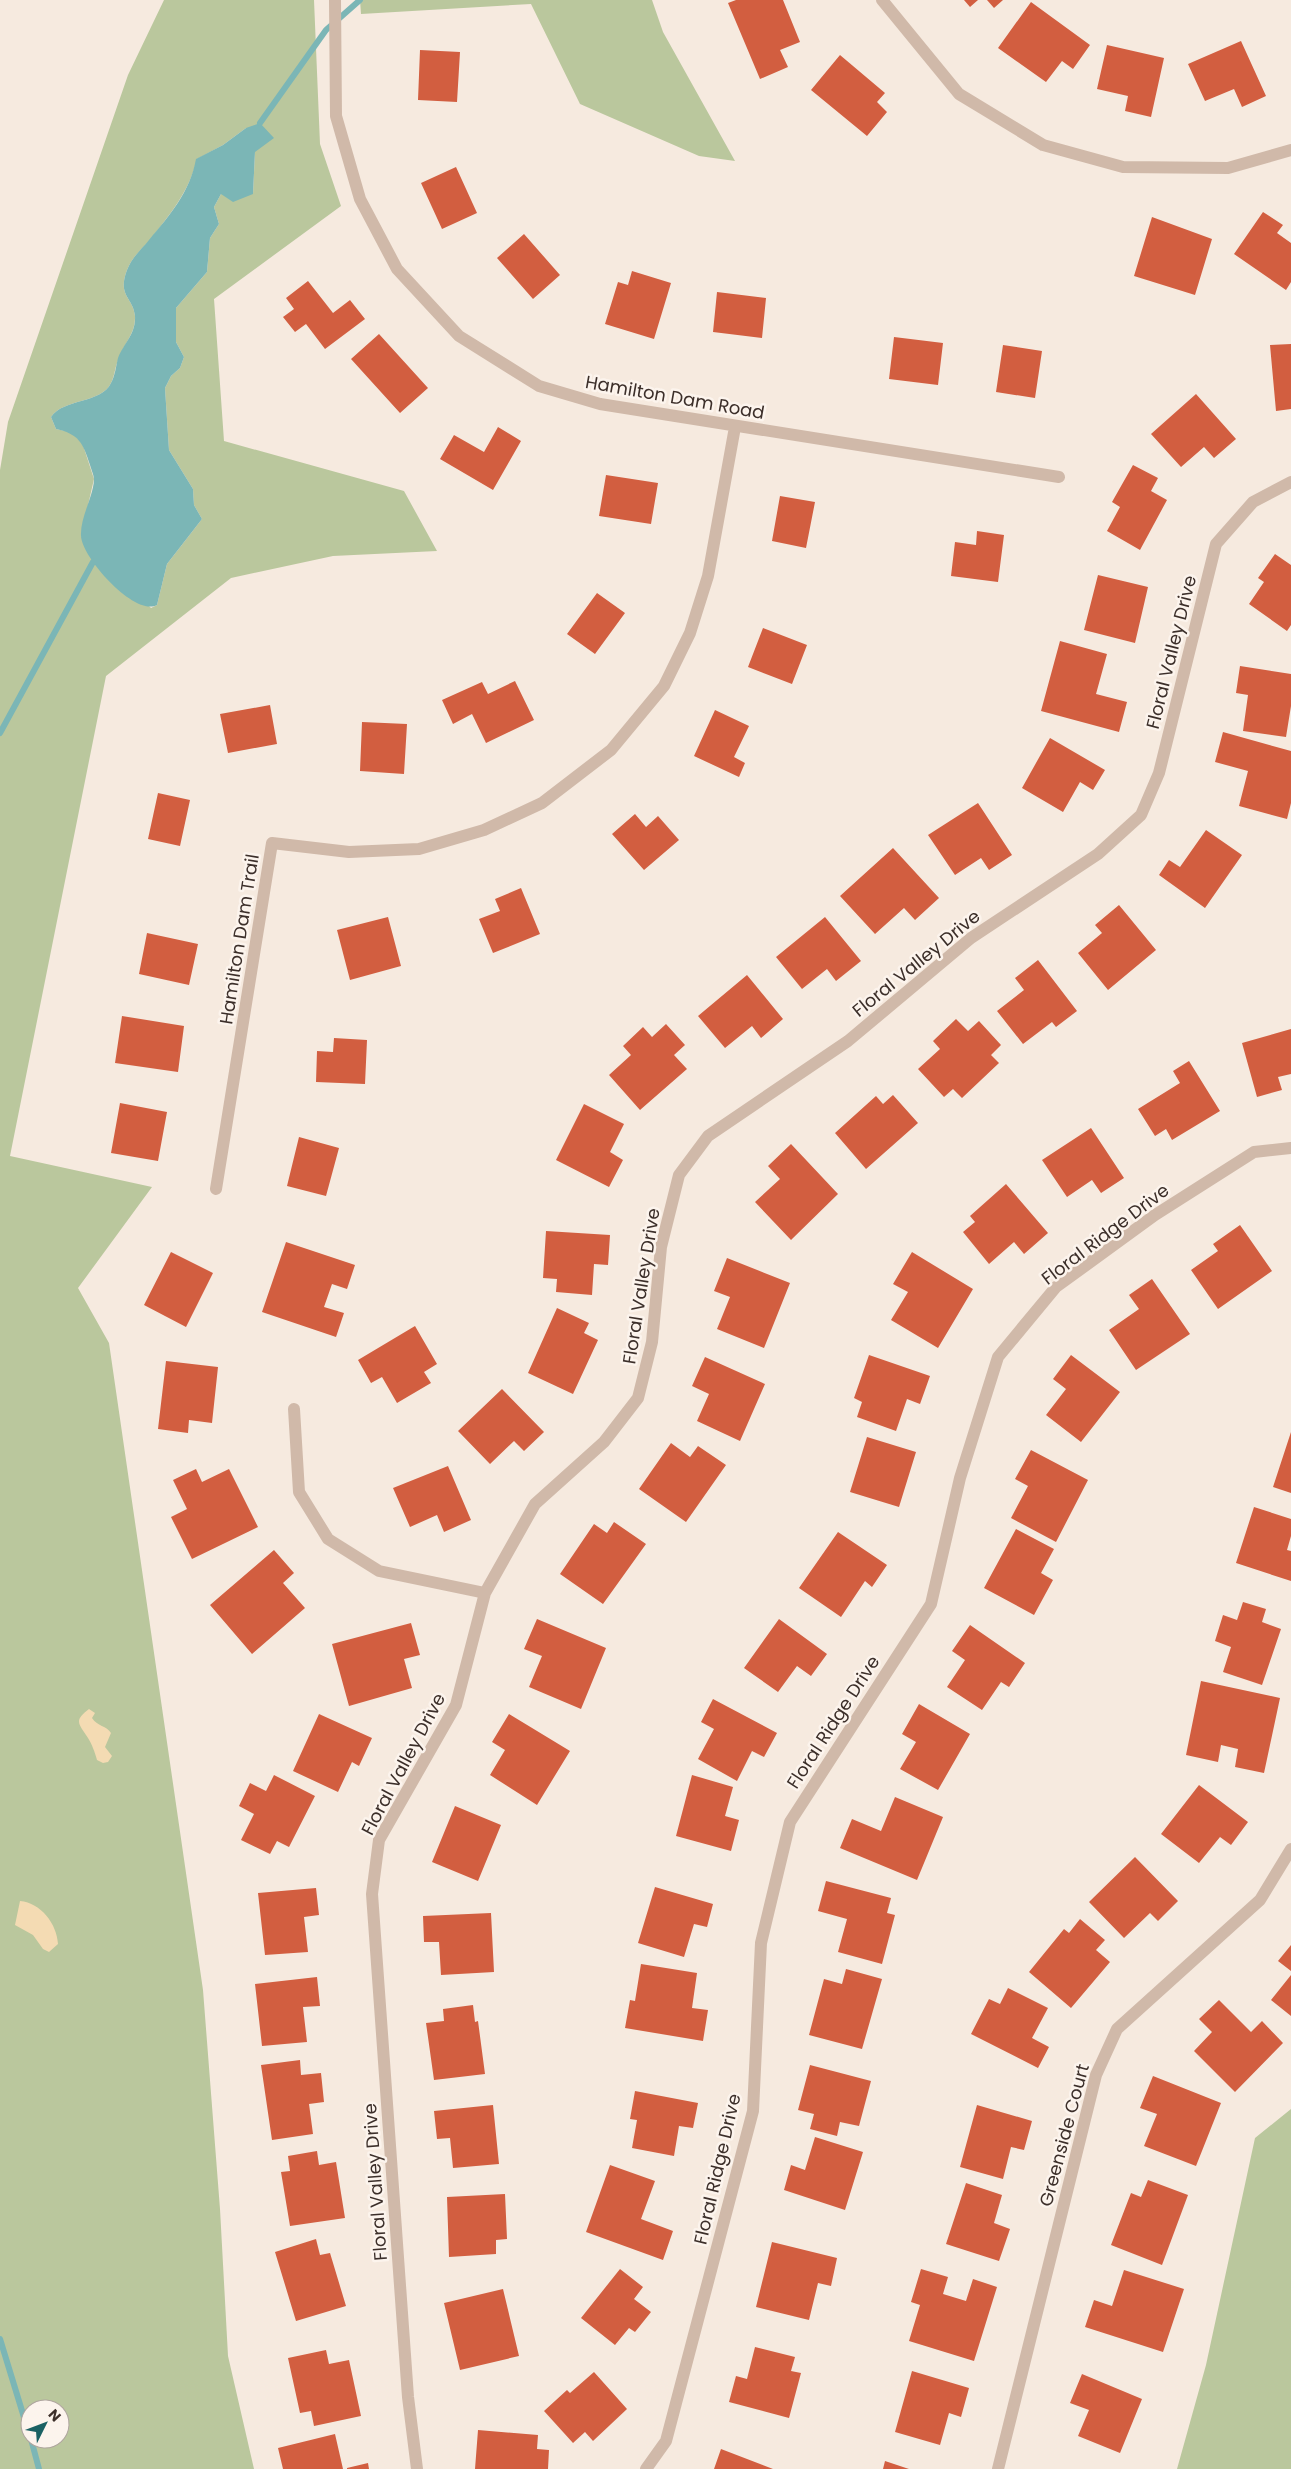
<svg xmlns="http://www.w3.org/2000/svg" width="1291" height="2469" font-family="Poppins,sans-serif">
<style>
.green{fill:#bac79d;fill-rule:evenodd}
.sand{fill:#f4dbb3}
.water{fill:#7bb6b6}
.lines{fill:none;stroke-linecap:round;stroke-linejoin:round}
.stream{stroke:#7bb6b6;stroke-width:6}
.building{fill:#d25e40}
.street{stroke:#d0b9a9;stroke-width:12}
.labels{text-anchor:middle;dominant-baseline:central;stroke-width:5;stroke-linejoin:round;paint-order:stroke}
.street-label{font-size:18px;fill:#3c2f2a;stroke:#fcf4ed}
</style>
<rect width="100%" height="100%" fill="#f6eadf"/>
<!-- green -->
<path class="green" d="M 164,0 L 314,0 L 320,144 L 341,206 L 214,299 L 224,441 L 404,491 L 437,551 L 333,556 L 231,578 L 106,676 L 10,1156 L 152,1187 L 78,1288 L 109,1343 L 203,1990 L 220,2209 L 228,2356 L 254,2469 L 0,2469 L 0,470 L 8,422 L 128,75 ZM 246,128 L 255,152 L 253,194 L 221,194 L 214,207 L 219,224 L 210,238 L 207,272 L 176,308 L 176,342 L 184,357 L 180,368 L 171,376 L 165,388 L 169,450 L 193,489 L 194,505 L 202,519 L 167,564 L 157,605 L 151,608 L 81,536 L 94,479 L 82,442 L 70,432 L 56,429 L 51,417 C 64,398 101,404 111,383 C 115,375 115,366 119,358 C 124,343 136,333 135,316 C 133,297 117,296 127,270 C 132,257 141,250 150,240 C 170,214 189,192 197,159 L 223,145 ZM 30,2409 L 60,2409 L 60,2439 L 30,2439 Z
M 360,0 L 652,0 L 663,32 L 735,161 L 699,156 L 580,104 L 531,4 L 361,14 Z
M 1291,2109 L 1291,2469 L 1177,2469 L 1206,2365 L 1255,2138 Z"/>
<!-- sand -->
<path class="sand" d="M 89,1709 L 95,1713 L 92,1718 C 97,1726 107,1726 111,1733 L 105,1747 L 112,1756 L 108,1762 L 103,1763 L 97,1760 C 95,1753 92,1744 88,1738 C 79,1724 73,1721 89,1709 Z
M 20,1901 C 41,1903 57,1924 58,1944 L 49,1952 L 43,1949 L 33,1935 L 15,1925 Z"/>
<!-- water -->
<path class="water" d="M 260,123 L 274,138 L 255,152 L 253,194 L 233,202 L 221,194 L 214,207 L 219,224 L 210,238 L 207,272 L 176,308 L 176,342 L 184,357 L 180,368 L 171,376 L 165,388 L 169,450 L 193,489 L 194,505 L 202,519 L 167,564 L 157,605 C 135,617 82,558 81,536 C 80,517 93,498 94,480 C 94,475 91,469 90,465 C 83,443 79,434 56,429 L 51,417 C 64,398 101,404 111,383 C 115,376 116,366 118,358 C 124,343 136,334 135,316 C 133,297 117,296 127,270 C 132,257 141,250 149,240 C 170,215 190,192 196,159 L 223,145 L 246,128 Z"/>
<g class="lines">
<!-- stream -->
<path class="stream" d="M 260,123 L 326,30 L 360,0
M 0,733 L 93,562
M 0,2339 L 30,2437
M 31,2439 L 39,2469"/>
</g>
<!-- building -->
<path class="building" d="M 736,0 L 783,0 L 800,42 L 780,50 L 788,67 L 760,79 L 728,3 Z
M 964,0 L 978,0 L 970,7 Z
M 987,0 L 1003,0 L 994,8 Z
M 1031,2 L 1090,45 L 1073,69 L 1062,61 L 1046,82 L 998,48 Z
M 1241,41 L 1266,96 L 1242,107 L 1234,89 L 1205,101 L 1188,64 Z
M 1107,45 L 1164,58 L 1151,117 L 1125,111 L 1128,96 L 1097,89 Z
M 420,50 L 460,52 L 457,102 L 418,100 Z
M 840,55 L 885,93 L 877,102 L 887,112 L 867,136 L 811,90 Z
M 456,167 L 477,213 L 442,229 L 421,183 Z
M 1263,212 L 1283,225 L 1277,233 L 1291,243 L 1291,282 L 1286,290 L 1234,254 Z
M 1152,217 L 1212,239 L 1195,295 L 1134,276 Z
M 524,234 L 560,275 L 533,299 L 497,258 Z
M 632,271 L 671,283 L 654,339 L 605,324 L 618,282 L 628,285 Z
M 308,281 L 333,313 L 350,300 L 365,319 L 325,349 L 306,324 L 295,332 L 283,317 L 294,309 L 286,298 Z
M 717,292 L 766,298 L 762,338 L 713,332 Z
M 379,334 L 428,388 L 400,413 L 351,359 Z
M 894,337 L 943,343 L 938,385 L 889,379 Z
M 1291,344 L 1291,409 L 1276,411 L 1270,345 Z
M 1003,345 L 1042,351 L 1035,398 L 996,392 Z
M 1196,394 L 1236,439 L 1214,458 L 1204,447 L 1181,467 L 1151,434 Z
M 498,427 L 521,441 L 493,490 L 440,459 L 454,435 L 484,452 Z
M 1133,465 L 1158,478 L 1151,491 L 1167,500 L 1140,550 L 1107,531 L 1120,507 L 1112,502 Z
M 606,475 L 658,483 L 651,524 L 599,516 Z
M 780,496 L 815,502 L 806,548 L 772,541 Z
M 977,531 L 1004,535 L 998,582 L 951,576 L 955,542 L 976,545 Z
M 1275,554 L 1291,565 L 1291,625 L 1287,631 L 1249,604 L 1264,582 L 1258,578 Z
M 1098,575 L 1148,587 L 1135,643 L 1084,630 Z
M 597,593 L 625,613 L 595,654 L 567,634 Z
M 763,628 L 807,645 L 792,684 L 748,667 Z
M 1060,641 L 1107,654 L 1096,694 L 1127,702 L 1119,732 L 1041,711 Z
M 1240,666 L 1291,674 L 1291,706 L 1286,737 L 1243,731 L 1248,695 L 1236,693 Z
M 515,681 L 534,720 L 486,743 L 472,714 L 453,724 L 442,700 L 482,682 L 488,694 Z
M 270,705 L 277,744 L 228,753 L 220,714 Z
M 715,710 L 749,726 L 734,757 L 745,763 L 739,777 L 694,756 Z
M 362,722 L 407,724 L 404,774 L 360,771 Z
M 1223,732 L 1291,751 L 1291,803 L 1287,819 L 1239,806 L 1248,771 L 1215,762 Z
M 1050,738 L 1105,770 L 1093,790 L 1080,782 L 1063,812 L 1022,788 Z
M 158,793 L 190,800 L 180,846 L 148,839 Z
M 978,803 L 1012,855 L 989,870 L 981,858 L 955,875 L 928,835 Z
M 635,814 L 646,827 L 658,816 L 679,840 L 644,870 L 612,834 Z
M 1206,830 L 1242,855 L 1205,908 L 1159,875 L 1169,860 L 1180,867 Z
M 893,848 L 939,898 L 915,920 L 904,908 L 875,934 L 840,896 Z
M 521,888 L 540,934 L 493,953 L 479,919 L 500,911 L 495,899 Z
M 1119,905 L 1156,950 L 1108,990 L 1078,953 L 1102,933 L 1095,925 Z
M 388,917 L 401,966 L 350,980 L 337,930 Z
M 825,917 L 861,961 L 836,981 L 827,969 L 802,989 L 776,957 Z
M 147,933 L 198,944 L 189,985 L 139,974 Z
M 1038,960 L 1077,1011 L 1056,1027 L 1052,1022 L 1023,1044 L 997,1011 L 1024,990 L 1015,978 Z
M 747,975 L 783,1019 L 761,1038 L 752,1026 L 725,1048 L 698,1016 Z
M 122,1016 L 184,1026 L 178,1072 L 115,1063 Z
M 956,1019 L 968,1031 L 979,1021 L 1001,1045 L 991,1055 L 999,1063 L 962,1098 L 953,1089 L 944,1097 L 918,1069 L 940,1049 L 933,1041 Z
M 666,1024 L 685,1045 L 674,1055 L 687,1069 L 640,1110 L 609,1075 L 631,1055 L 623,1046 L 643,1027 L 652,1037 Z
M 1291,1029 L 1291,1074 L 1278,1077 L 1282,1090 L 1257,1097 L 1242,1043 Z
M 334,1038 L 367,1040 L 365,1084 L 316,1082 L 317,1051 L 333,1052 Z
M 1189,1061 L 1220,1111 L 1172,1140 L 1166,1129 L 1155,1136 L 1138,1109 L 1180,1083 L 1173,1071 Z
M 893,1095 L 918,1123 L 866,1169 L 835,1133 L 876,1096 L 883,1104 Z
M 120,1103 L 167,1112 L 158,1161 L 111,1153 Z
M 584,1104 L 624,1124 L 610,1152 L 623,1160 L 609,1187 L 556,1160 Z
M 1091,1128 L 1124,1178 L 1101,1193 L 1092,1180 L 1067,1197 L 1042,1160 Z
M 299,1137 L 339,1148 L 326,1196 L 287,1186 Z
M 791,1144 L 838,1194 L 791,1240 L 755,1202 L 780,1179 L 768,1166 Z
M 1006,1184 L 1048,1233 L 1024,1254 L 1014,1242 L 989,1264 L 963,1232 L 975,1222 L 970,1216 Z
M 1240,1225 L 1272,1271 L 1218,1309 L 1191,1270 L 1218,1251 L 1213,1244 Z
M 546,1231 L 610,1235 L 608,1265 L 594,1264 L 592,1295 L 556,1292 L 557,1279 L 543,1278 Z
M 286,1242 L 355,1265 L 347,1289 L 332,1284 L 324,1307 L 344,1313 L 336,1337 L 262,1312 Z
M 171,1252 L 213,1273 L 186,1327 L 144,1305 Z
M 912,1252 L 973,1289 L 938,1348 L 891,1320 L 908,1292 L 893,1284 Z
M 727,1258 L 790,1283 L 764,1348 L 717,1329 L 730,1297 L 714,1291 Z
M 1152,1279 L 1190,1334 L 1136,1370 L 1109,1330 L 1139,1309 L 1129,1295 Z
M 557,1308 L 589,1323 L 584,1333 L 598,1340 L 573,1394 L 528,1373 Z
M 415,1326 L 437,1364 L 424,1372 L 431,1383 L 397,1403 L 382,1377 L 371,1383 L 358,1360 Z
M 869,1355 L 930,1376 L 920,1404 L 907,1399 L 896,1431 L 857,1417 L 862,1402 L 854,1398 Z
M 1071,1355 L 1120,1392 L 1081,1442 L 1046,1415 L 1066,1389 L 1053,1379 Z
M 705,1357 L 765,1384 L 740,1441 L 697,1421 L 709,1394 L 692,1386 Z
M 166,1361 L 218,1367 L 212,1423 L 189,1420 L 188,1433 L 158,1429 Z
M 502,1389 L 544,1432 L 524,1451 L 514,1441 L 490,1464 L 458,1431 Z
M 1291,1432 L 1291,1493 L 1273,1487 Z
M 867,1437 L 916,1452 L 899,1507 L 850,1492 Z
M 671,1443 L 690,1457 L 698,1446 L 726,1465 L 686,1522 L 639,1489 Z
M 1031,1450 L 1088,1480 L 1056,1542 L 1011,1518 L 1028,1486 L 1015,1479 Z
M 448,1466 L 471,1520 L 444,1532 L 437,1515 L 410,1527 L 393,1488 Z
M 196,1469 L 202,1482 L 229,1469 L 258,1527 L 192,1559 L 171,1517 L 187,1509 L 173,1480 Z
M 1254,1507 L 1291,1519 L 1291,1536 L 1287,1550 L 1291,1551 L 1291,1581 L 1236,1563 Z
M 614,1522 L 646,1544 L 603,1604 L 560,1574 L 594,1524 L 607,1533 Z
M 1016,1529 L 1054,1549 L 1041,1573 L 1053,1580 L 1034,1615 L 984,1588 Z
M 838,1532 L 887,1565 L 872,1587 L 865,1581 L 841,1617 L 799,1588 Z
M 274,1550 L 294,1573 L 283,1583 L 305,1608 L 252,1654 L 210,1605 Z
M 1243,1602 L 1266,1609 L 1262,1622 L 1281,1629 L 1262,1685 L 1223,1672 L 1231,1647 L 1215,1641 L 1223,1615 L 1237,1620 Z
M 537,1619 L 606,1648 L 581,1709 L 529,1687 L 542,1656 L 524,1649 Z
M 779,1619 L 827,1654 L 811,1676 L 797,1666 L 778,1692 L 744,1668 Z
M 411,1623 L 420,1655 L 404,1659 L 412,1688 L 349,1706 L 332,1644 Z
M 970,1625 L 1025,1663 L 1009,1687 L 1001,1682 L 982,1710 L 947,1687 L 965,1660 L 952,1651 Z
M 1201,1681 L 1280,1698 L 1264,1773 L 1235,1767 L 1238,1749 L 1221,1745 L 1218,1762 L 1186,1755 Z
M 713,1699 L 777,1733 L 764,1757 L 752,1751 L 737,1781 L 698,1759 L 714,1729 L 701,1722 Z
M 919,1704 L 970,1734 L 938,1790 L 900,1769 L 916,1742 L 902,1734 Z
M 319,1714 L 372,1738 L 359,1766 L 352,1762 L 338,1792 L 293,1771 Z
M 509,1714 L 570,1751 L 537,1805 L 490,1775 L 505,1750 L 492,1742 Z
M 274,1775 L 315,1796 L 289,1847 L 277,1841 L 270,1854 L 241,1840 L 254,1814 L 239,1806 L 250,1783 L 266,1791 Z
M 692,1775 L 733,1787 L 725,1816 L 739,1820 L 731,1851 L 676,1836 Z
M 1199,1785 L 1248,1822 L 1231,1845 L 1220,1837 L 1199,1863 L 1161,1834 Z
M 895,1797 L 943,1817 L 917,1880 L 840,1848 L 852,1819 L 881,1831 Z
M 455,1806 L 501,1825 L 478,1881 L 432,1862 Z
M 1135,1857 L 1178,1901 L 1158,1921 L 1150,1913 L 1124,1938 L 1089,1902 Z
M 826,1881 L 891,1898 L 887,1913 L 895,1915 L 882,1964 L 838,1952 L 847,1919 L 818,1911 Z
M 655,1887 L 713,1904 L 707,1927 L 694,1924 L 684,1957 L 638,1943 Z
M 316,1888 L 319,1915 L 304,1917 L 308,1952 L 265,1955 L 258,1893 Z
M 491,1913 L 494,1972 L 441,1975 L 439,1942 L 424,1942 L 423,1916 Z
M 1080,1919 L 1105,1940 L 1096,1950 L 1110,1962 L 1071,2008 L 1029,1972 L 1064,1929 L 1069,1933 Z
M 1291,1945 L 1291,1971 L 1278,1961 Z
M 641,1964 L 697,1973 L 692,2008 L 708,2010 L 703,2041 L 625,2028 L 630,2000 L 635,2001 Z
M 846,1969 L 882,1979 L 862,2049 L 809,2035 L 824,1979 L 842,1984 Z
M 1291,1975 L 1291,2016 L 1271,2000 Z
M 317,1977 L 320,2006 L 303,2007 L 307,2042 L 262,2046 L 255,1984 Z
M 1008,1988 L 1048,2008 L 1032,2038 L 1049,2047 L 1038,2068 L 971,2034 L 989,1999 L 1000,2004 Z
M 1219,2000 L 1251,2032 L 1262,2021 L 1283,2043 L 1235,2092 L 1194,2051 L 1212,2032 L 1199,2019 Z
M 473,2005 L 475,2022 L 478,2021 L 485,2074 L 434,2080 L 426,2023 L 444,2021 L 443,2009 Z
M 300,2060 L 301,2075 L 321,2073 L 324,2102 L 309,2104 L 313,2134 L 272,2140 L 261,2065 Z
M 810,2065 L 871,2081 L 859,2126 L 840,2122 L 837,2136 L 810,2129 L 814,2114 L 798,2110 Z
M 1153,2076 L 1221,2103 L 1196,2166 L 1144,2146 L 1157,2114 L 1140,2108 Z
M 635,2091 L 698,2103 L 693,2128 L 679,2126 L 674,2156 L 632,2148 L 637,2120 L 630,2119 Z
M 493,2105 L 499,2164 L 453,2168 L 450,2138 L 437,2139 L 434,2111 Z
M 977,2105 L 1032,2121 L 1024,2150 L 1011,2147 L 1003,2179 L 960,2167 Z
M 815,2137 L 863,2152 L 845,2210 L 784,2190 L 791,2165 L 805,2170 Z
M 317,2151 L 319,2165 L 336,2162 L 345,2218 L 290,2226 L 281,2172 L 290,2171 L 288,2156 Z
M 610,2165 L 655,2181 L 641,2219 L 673,2231 L 663,2260 L 586,2232 Z
M 1148,2180 L 1188,2195 L 1162,2265 L 1111,2245 L 1131,2193 L 1141,2197 Z
M 966,2183 L 1002,2195 L 994,2223 L 1010,2229 L 999,2261 L 946,2244 Z
M 505,2194 L 507,2239 L 496,2240 L 496,2254 L 449,2257 L 447,2197 Z
M 316,2239 L 320,2255 L 330,2253 L 346,2306 L 296,2321 L 275,2252 Z
M 772,2242 L 837,2258 L 831,2286 L 818,2283 L 809,2320 L 756,2307 Z
M 620,2269 L 643,2287 L 634,2299 L 651,2312 L 635,2332 L 629,2328 L 615,2345 L 581,2318 Z
M 921,2269 L 948,2277 L 943,2294 L 966,2301 L 973,2279 L 997,2287 L 974,2361 L 909,2341 L 920,2305 L 911,2302 Z
M 1124,2270 L 1184,2289 L 1163,2352 L 1085,2327 L 1094,2300 L 1112,2306 Z
M 503,2289 L 519,2356 L 460,2370 L 444,2303 Z
M 755,2347 L 795,2357 L 791,2371 L 801,2373 L 789,2418 L 729,2402 L 736,2376 L 747,2379 Z
M 326,2350 L 329,2364 L 349,2360 L 361,2416 L 314,2426 L 311,2411 L 300,2413 L 288,2358 Z
M 912,2371 L 969,2388 L 961,2417 L 949,2413 L 940,2445 L 895,2432 Z
M 594,2372 L 627,2409 L 593,2441 L 585,2432 L 573,2443 L 544,2411 L 567,2390 L 570,2393 Z
M 1082,2374 L 1142,2399 L 1120,2453 L 1078,2436 L 1089,2410 L 1070,2403 Z
M 478,2430 L 538,2435 L 537,2449 L 549,2450 L 548,2469 L 475,2469 Z
M 335,2434 L 343,2469 L 283,2469 L 278,2448 Z
M 721,2449 L 773,2469 L 714,2469 Z
M 885,2461 L 909,2469 L 883,2469 Z
M 368,2463 L 369,2469 L 347,2469 L 347,2468 Z"/>
<g class="lines">
<!-- street -->
<path class="street" d="M 335,0 L 336,116 L 360,199 L 397,269 L 459,336 L 539,386 L 600,404 L 1059,477
M 882,0 L 959,94 L 1043,145 L 1123,167 L 1228,168 L 1291,150
M 216,1189 L 272,843 L 349,852 L 419,849 L 484,830 L 542,803 L 611,750 L 664,686 L 690,633 L 708,576 L 735,427
M 294,1409 L 299,1492 L 328,1539 L 379,1571 L 485,1593
M 417,2469 L 408,2397 L 372,1894 L 379,1840 L 456,1705 L 485,1593 L 535,1504 L 604,1442 L 638,1398 L 652,1342 L 661,1247 L 679,1175 L 708,1136 L 848,1041 L 971,938 L 1098,854 L 1141,815 L 1159,773 L 1216,544 L 1253,502 L 1291,482
M 646,2469 L 666,2441 L 753,2111 L 761,1943 L 790,1822 L 931,1604 L 960,1478 L 998,1357 L 1056,1287 L 1155,1215 L 1254,1152 L 1291,1148
M 998,2469 L 1096,2075 L 1117,2029 L 1260,1900 L 1291,1849"/>
</g>
<g class="labels">
<!-- street labels -->
<g class="street-label">
<text transform="translate(675 397) rotate(10)">Hamilton Dam Road</text>
<text transform="translate(1171 652) rotate(-76)">Floral Valley Drive</text>
<text transform="translate(239 939) rotate(-81)">Hamilton Dam Trail</text>
<text transform="translate(916 963) rotate(-39)">Floral Valley Drive</text>
<text transform="translate(1105 1234) rotate(-37)">Floral Ridge Drive</text>
<text transform="translate(641 1286) rotate(-81)">Floral Valley Drive</text>
<text transform="translate(833 1722) rotate(-57)">Floral Ridge Drive</text>
<text transform="translate(403 1764) rotate(-62)">Floral Valley Drive</text>
<text transform="translate(1064 2135) rotate(-75)">Greenside Court</text>
<text transform="translate(717 2169) rotate(-77)">Floral Ridge Drive</text>
<text transform="translate(375 2182) rotate(-94)">Floral Valley Drive</text>
</g>
</g>
<!-- north arrow -->
<g transform="translate(45 2424) rotate(48)"><circle r="24" fill="#fcf4ed" stroke="#afa59f"/>
<path d="M0-4L9 19L0 12L-9 19Z" fill="#1a6163"/>
<text y="-8" font-size="14" font-weight="bold" text-anchor="middle" fill="#3c2f2a">N</text>
</g>
</svg>
